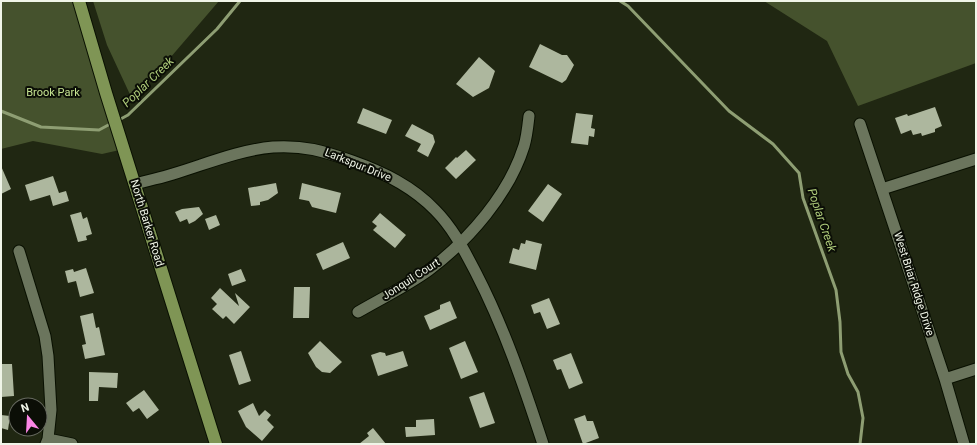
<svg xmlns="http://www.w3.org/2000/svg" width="977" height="445" font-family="Roboto,sans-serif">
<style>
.green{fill:#45522d}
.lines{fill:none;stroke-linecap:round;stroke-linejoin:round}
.stream{stroke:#8e9e73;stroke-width:3}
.building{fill:#adb79e}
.minor-casing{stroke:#091001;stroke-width:13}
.major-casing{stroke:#091001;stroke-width:14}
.minor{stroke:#6b755d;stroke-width:11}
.major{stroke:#7f9555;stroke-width:12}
.labels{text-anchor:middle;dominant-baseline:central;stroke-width:4;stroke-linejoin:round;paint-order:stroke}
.park-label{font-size:11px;fill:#c5e391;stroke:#0b0e06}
.street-label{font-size:11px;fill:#f0f5e8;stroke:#0b0e06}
.water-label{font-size:12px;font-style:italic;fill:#aecb7a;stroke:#0b0e06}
</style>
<rect width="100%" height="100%" fill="#202712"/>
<!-- green -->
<path class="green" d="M 1,1 L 79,1 L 124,149 L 102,154 L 33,141 L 1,149 Z
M 93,1 L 219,1 L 133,101 L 107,45 Z
M 764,1 L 976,1 L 976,63 L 858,106 L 827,41 Z"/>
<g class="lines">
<!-- stream -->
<path class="stream" d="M 620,1 L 628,6 L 729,111 L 773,144 L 799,173 L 803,198 L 836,290 L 840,322 L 841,352 L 848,374 L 858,392 L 863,418 L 860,444
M 1,111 L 41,127 L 99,130 L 112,123
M 117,121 L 128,115 L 217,29 L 240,1"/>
</g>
<!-- building -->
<path class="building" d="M 540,44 L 562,55 L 567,55 L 574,65 L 566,80 L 562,83 L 529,67 Z
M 479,57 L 495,71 L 489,88 L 473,97 L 456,84 Z
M 935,107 L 942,126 L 935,129 L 935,132 L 922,136 L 921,133 L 913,135 L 911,130 L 901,134 L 895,118 L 907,114 L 908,116 Z
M 363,108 L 392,120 L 386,134 L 357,123 Z
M 576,113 L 593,115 L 591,128 L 595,129 L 594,137 L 589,136 L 588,145 L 571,143 Z
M 412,124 L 433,135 L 435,142 L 428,157 L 417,151 L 421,144 L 405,136 Z
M 466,150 L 476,160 L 456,179 L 445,168 L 456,157 L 457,158 Z
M 1,166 L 11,189 L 1,194 Z
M 53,176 L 59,193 L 66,191 L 69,201 L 53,206 L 50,195 L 30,201 L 25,185 Z
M 276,183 L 278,193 L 268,200 L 260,202 L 260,205 L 251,206 L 248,188 Z
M 302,183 L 341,193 L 336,213 L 312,207 L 309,201 L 299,199 Z
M 548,184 L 562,194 L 543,222 L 528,211 Z
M 199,207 L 203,214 L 195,221 L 189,224 L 187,219 L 180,222 L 175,212 L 182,209 Z
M 81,212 L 83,219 L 87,217 L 92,234 L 86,236 L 87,240 L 78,242 L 70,215 Z
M 380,213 L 406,235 L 395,248 L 373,230 L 377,226 L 372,222 Z
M 216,215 L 220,225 L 209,230 L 205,219 Z
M 526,240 L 542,244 L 536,270 L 509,263 L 513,248 L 519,250 L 521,243 L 525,244 Z
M 343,242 L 350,258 L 323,270 L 316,254 Z
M 86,268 L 94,293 L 80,297 L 76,281 L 68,283 L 65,271 L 73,269 L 74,272 Z
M 241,269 L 246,281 L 232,286 L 228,274 Z
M 294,287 L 310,287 L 309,318 L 293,318 Z
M 220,288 L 239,306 L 235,293 L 250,307 L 234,324 L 226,316 L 223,319 L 212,309 L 217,304 L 211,298 Z
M 549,298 L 560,324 L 547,329 L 540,312 L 534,314 L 531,305 Z
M 450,301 L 457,318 L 430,330 L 424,316 L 440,309 L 440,305 Z
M 93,313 L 96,328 L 99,327 L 105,355 L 85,359 L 82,345 L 86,344 L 80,316 Z
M 320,341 L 342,362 L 330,373 L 322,372 L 316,367 L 308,353 Z
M 465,341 L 478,372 L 461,379 L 449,348 Z
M 241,351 L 251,381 L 239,385 L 229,355 Z
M 403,351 L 408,366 L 378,376 L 371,355 L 380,352 L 385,353 L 386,356 Z
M 571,353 L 583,383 L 569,389 L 561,369 L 557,370 L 553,360 Z
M 1,364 L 12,364 L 14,396 L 1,397 Z
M 89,372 L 118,373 L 117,388 L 99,387 L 98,401 L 89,401 Z
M 144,390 L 159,410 L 147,419 L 139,408 L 133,412 L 126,403 Z
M 484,392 L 495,423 L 480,428 L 469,397 Z
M 253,403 L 259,416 L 265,410 L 271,415 L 267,420 L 274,427 L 262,441 L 246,427 L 238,411 Z
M 1,415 L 10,416 L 8,430 L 1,428 Z
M 585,415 L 587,421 L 593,421 L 599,438 L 583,444 L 574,419 Z
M 434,419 L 435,435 L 406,437 L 405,427 L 416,427 L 416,420 Z
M 373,428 L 386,444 L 359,444 L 369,436 L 367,433 Z"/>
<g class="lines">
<defs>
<path id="minor" d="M 860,124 L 945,379 L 964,444
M 136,184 C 148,180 161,178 173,174 C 206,164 239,150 273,147 C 304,145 323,151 352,161 C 383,172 412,186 435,210 C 453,228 464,250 476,273 C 504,327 524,386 543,444
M 882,189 L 976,159
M 19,251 L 45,336 L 48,356 L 51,410 L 48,439 L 46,444
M 358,312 C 382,298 407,286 429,270 C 469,240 509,194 524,146 C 527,136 528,125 529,116
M 945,379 L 976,369
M 48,439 L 72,444"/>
<path id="major" d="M 79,1 L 106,93 L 216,444"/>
</defs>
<!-- minor casing -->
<use href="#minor" class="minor-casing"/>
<!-- major casing -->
<use href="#major" class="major-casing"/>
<!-- minor -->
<use href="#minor" class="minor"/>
<!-- major -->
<use href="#major" class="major"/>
</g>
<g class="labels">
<!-- park labels -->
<g class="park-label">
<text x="53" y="92">Brook Park</text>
</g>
<!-- street labels -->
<g class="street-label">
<text transform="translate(358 165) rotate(22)">Larkspur Drive</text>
<text transform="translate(147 223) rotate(73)">North Barker Road</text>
<text transform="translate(411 279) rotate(-33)">Jonquil Court</text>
<text transform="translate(914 284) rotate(72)">West Briar Ridge Drive</text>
</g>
<!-- water labels -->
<g class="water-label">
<text transform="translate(148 82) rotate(-44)">Poplar Creek</text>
<text transform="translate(822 220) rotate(71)">Poplar Creek</text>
</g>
</g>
<!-- border -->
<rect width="977" height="445" fill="none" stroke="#f0f5e8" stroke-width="4"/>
<!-- north arrow -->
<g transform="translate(28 417) rotate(342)"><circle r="19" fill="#0b0e06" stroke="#676a60"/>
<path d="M0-3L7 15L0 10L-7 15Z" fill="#fb86e5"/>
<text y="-6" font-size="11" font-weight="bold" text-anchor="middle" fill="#f0f5e8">N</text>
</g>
</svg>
